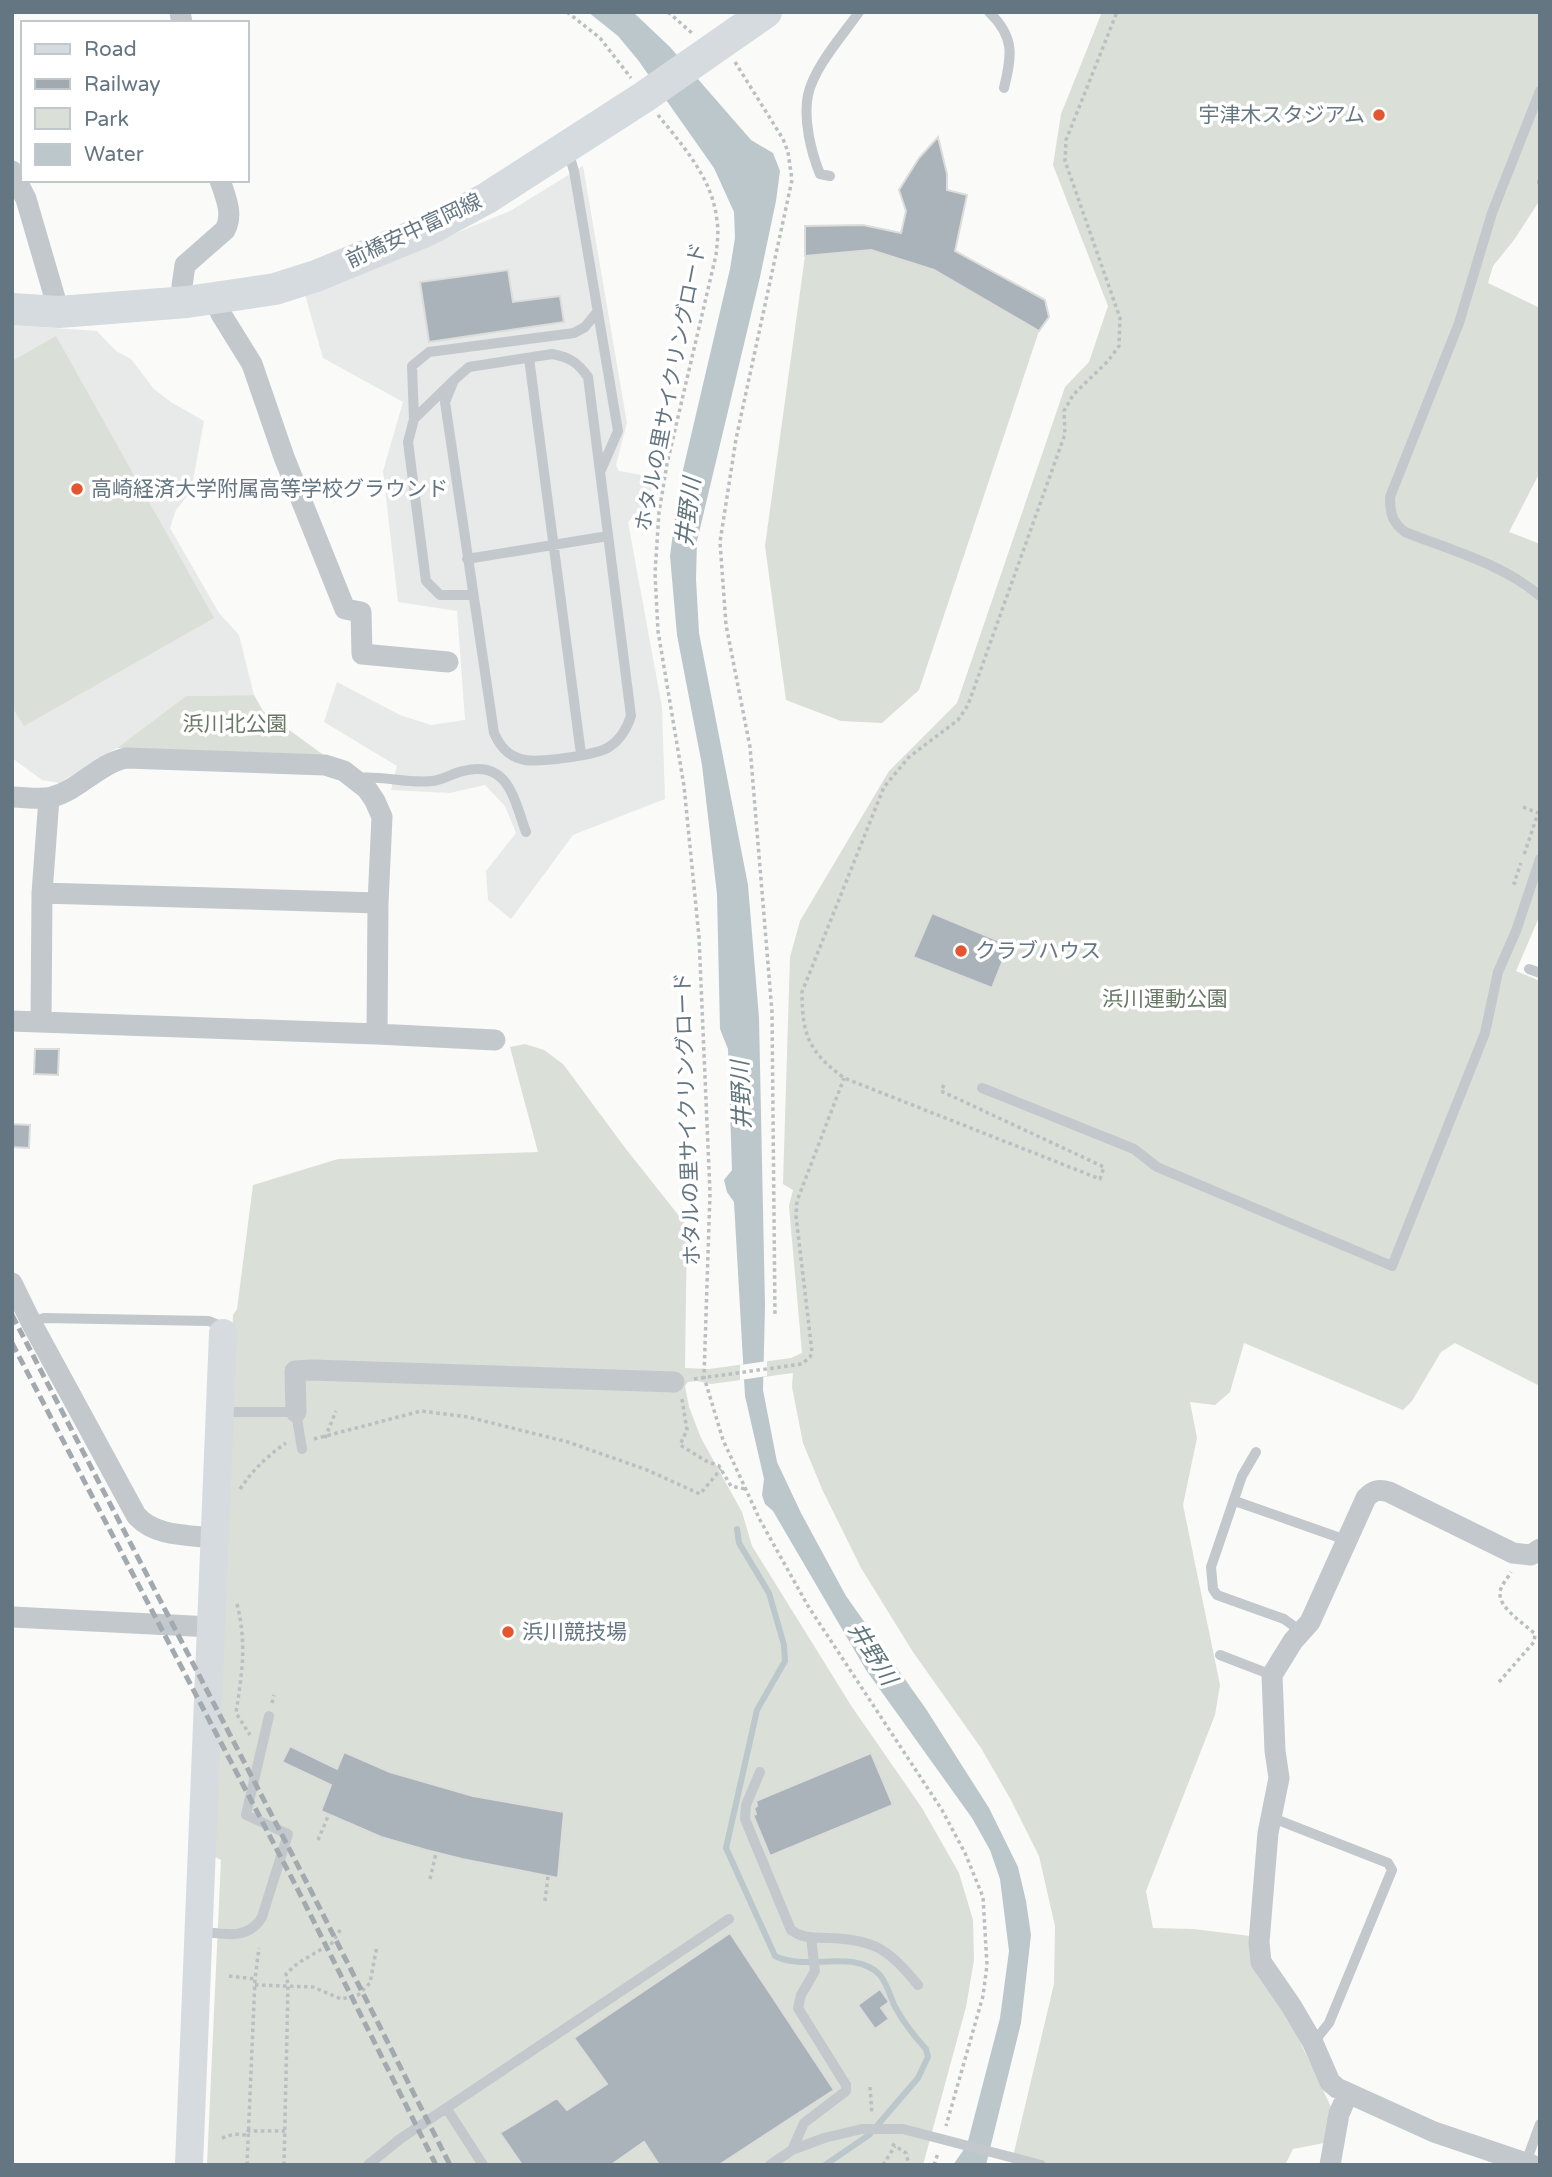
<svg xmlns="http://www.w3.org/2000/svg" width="1552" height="2177" font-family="'Varela Round','Noto Sans JP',sans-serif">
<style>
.built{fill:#e8e9e9}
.green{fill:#dadfd7}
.water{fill:#bbc7cb}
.pier{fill:#fafaf8}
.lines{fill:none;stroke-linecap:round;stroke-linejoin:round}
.stream{stroke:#bbc7cb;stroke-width:6}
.building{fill:#aab3b9;stroke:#dcdcda;stroke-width:2}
.path{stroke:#bbbfc2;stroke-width:3.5;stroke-dasharray:3.5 3.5;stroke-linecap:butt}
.lane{stroke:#c3c8cc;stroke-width:10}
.street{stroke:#c3c8cc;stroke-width:21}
.secondary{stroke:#d6dbdf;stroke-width:28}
.primary{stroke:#d6dbdf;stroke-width:32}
.rail{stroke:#a2aab0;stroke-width:5;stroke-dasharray:10 5;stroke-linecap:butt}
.poi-dot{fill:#e4572e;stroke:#fff;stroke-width:2.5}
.labels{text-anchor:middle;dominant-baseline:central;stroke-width:7;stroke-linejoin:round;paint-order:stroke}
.poi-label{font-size:21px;fill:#657683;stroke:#fff;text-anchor:start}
.street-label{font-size:21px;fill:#657683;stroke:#fff}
.park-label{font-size:21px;fill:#687a64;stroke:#fff}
.water-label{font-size:23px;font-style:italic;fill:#60757c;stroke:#fff}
</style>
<rect width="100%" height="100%" fill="#fafaf8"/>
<!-- built -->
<path class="built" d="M 583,166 L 627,423 L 616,465 L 619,471 L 654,477 L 650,498 L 628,522 L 662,707 L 665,799 L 573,835 L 511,919 L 488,900 L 486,871 L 516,833 L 505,806 L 485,785 L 450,793 L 391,790 L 397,766 L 324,722 L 337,682 L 400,715 L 431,725 L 465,720 L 457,611 L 398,602 L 383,471 L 403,402 L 323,358 L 304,291 L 422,247 L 510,211 Z
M 12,325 L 97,331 L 116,351 L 131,359 L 154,389 L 171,402 L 204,421 L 191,491 L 176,510 L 170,528 L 219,613 L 239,635 L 254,695 L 186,696 L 117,748 L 59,783 L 42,780 L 12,758 Z"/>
<!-- green -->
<path class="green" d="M 1102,12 L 1540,12 L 1540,200 L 1514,240 L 1493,266 L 1488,283 L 1540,308 L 1540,472 L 1509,532 L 1540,544 L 1540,915 L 1516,971 L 1540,981 L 1540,1386 L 1455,1343 L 1441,1352 L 1412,1401 L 1403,1410 L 1244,1343 L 1230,1392 L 1215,1405 L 1190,1402 L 1197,1438 L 1183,1505 L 1220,1685 L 1215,1715 L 1146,1891 L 1153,1928 L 1193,1929 L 1250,1936 L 1332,2109 L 1324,2143 L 1293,2149 L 1285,2165 L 1011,2165 L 1054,1984 L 1055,1926 L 1039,1856 L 1011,1800 L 981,1748 L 913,1652 L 861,1568 L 822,1489 L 803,1443 L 792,1387 L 793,1373 L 711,1384 L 697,1381 L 688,1382 L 685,1386 L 689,1407 L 701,1438 L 742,1512 L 752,1546 L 852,1707 L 922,1808 L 959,1873 L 973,1920 L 974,1960 L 966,2007 L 923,2165 L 207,2165 L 221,1860 L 211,1855 L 233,1315 L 237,1309 L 253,1185 L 338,1159 L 538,1152 L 510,1047 L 525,1044 L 544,1050 L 563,1064 L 626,1149 L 687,1226 L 685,1368 L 709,1369 L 791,1358 L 802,1353 L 789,1206 L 793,1190 L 783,1184 L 790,957 L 800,921 L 889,771 L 957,703 L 1065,387 L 1089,362 L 1108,306 L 1053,165 L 1061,114 Z
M 871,250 L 934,270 L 1039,331 L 919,690 L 882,723 L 841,721 L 786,700 L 765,546 L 805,256 Z
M 56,336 L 214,618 L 24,726 L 12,707 L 12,361 Z
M 254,695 L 263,711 L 329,759 L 117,748 L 186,696 Z"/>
<!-- water -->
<path class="water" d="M 588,12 L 633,12 L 670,47 L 751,140 L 773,153 L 780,171 L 776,201 L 760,277 L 697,541 L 696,579 L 699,633 L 748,885 L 759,1018 L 765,1306 L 763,1390 L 777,1462 L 801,1513 L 846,1596 L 926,1709 L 989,1808 L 1018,1867 L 1026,1901 L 1031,1935 L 1021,2023 L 986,2165 L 953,2165 L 967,2145 L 1000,2018 L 1009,1951 L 1000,1879 L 990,1850 L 972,1818 L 866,1670 L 773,1511 L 765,1504 L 762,1495 L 764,1479 L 745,1396 L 734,1202 L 727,1192 L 724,1180 L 732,1170 L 728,1049 L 720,1029 L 717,894 L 702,765 L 677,635 L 670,556 L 679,487 L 730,269 L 735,238 L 734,212 L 714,168 L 638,60 L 618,36 Z"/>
<!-- pier -->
<path class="pier" d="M 767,1361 L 767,1376 L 740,1380 L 740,1365 Z"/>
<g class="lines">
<!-- stream -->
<path class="stream" d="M 737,1529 L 739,1543 L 769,1593 L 784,1645 L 785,1661 L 757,1710 L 726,1848 L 775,1956 C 807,1972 854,1948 880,1975 C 887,1984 890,1995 894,2005 C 902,2020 915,2037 926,2049 L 928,2057 L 918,2078 L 869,2135 L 825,2165"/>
</g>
<!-- building -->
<path class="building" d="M 938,137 L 947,174 L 947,190 L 967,195 L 955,251 L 1045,300 L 1049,317 L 1039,331 L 934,270 L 871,250 L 805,256 L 805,226 L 863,225 L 901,233 L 906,211 L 899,190 L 919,158 Z
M 508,270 L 513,302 L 560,296 L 564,322 L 429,342 L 420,282 Z
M 932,913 L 1009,945 L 992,988 L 913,957 Z
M 35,1049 L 59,1049 L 58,1075 L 34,1074 Z
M 12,1124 L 30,1125 L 29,1148 L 12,1147 Z
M 290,1746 L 337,1769 L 344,1752 L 390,1772 L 473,1796 L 564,1812 L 558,1878 L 462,1859 L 426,1850 L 381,1837 L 321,1811 L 331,1785 L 282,1762 Z
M 871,1753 L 893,1805 L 770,1856 L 753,1815 L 756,1814 L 754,1808 L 757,1806 L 756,1801 Z
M 730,1933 L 834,2090 L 719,2165 L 659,2165 L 644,2142 L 611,2165 L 522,2165 L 500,2133 L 557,2098 L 567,2110 L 607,2084 L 574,2038 Z
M 880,1989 L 889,2002 L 881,2008 L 889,2019 L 875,2029 L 858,2005 Z"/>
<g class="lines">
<!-- path -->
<path class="path" d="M 567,12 L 600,38 L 631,78
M 668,12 L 693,34
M 735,62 L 783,139 L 788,152 L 792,180 L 736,439 L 720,542 L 726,625 L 750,747 L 772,1012 L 775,1317
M 658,115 C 683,146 713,179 717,221 C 719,232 717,244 716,255 L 667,464 L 659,512 L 655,573 L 658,631 L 684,786 L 699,937 L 710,1193 L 704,1377 L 723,1440 L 760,1520 L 808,1606 L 942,1810 L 965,1853 L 983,1897 L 987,1965 L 983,1996 L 946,2126
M 1537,182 L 1540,182
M 1523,807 L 1538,813 L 1524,855
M 1516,884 L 1514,883 L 1521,863
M 944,1085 L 941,1091 L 1104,1167 L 1100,1179 L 844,1078 C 809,1052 802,1035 802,992 L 884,787 L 909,757 L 958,720 L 968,705 L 1065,434 L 1064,411 L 1073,395 L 1108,361 L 1119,346 L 1120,318 L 1065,161 L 1066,140 L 1117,12
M 694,1379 L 802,1364 L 810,1357 L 812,1352 L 796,1216 L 797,1201 L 844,1078
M 682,1399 L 687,1430 L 680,1445 L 706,1461 L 719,1466 L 731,1486 L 745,1489
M 325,1438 L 336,1411
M 314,1439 L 421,1411 L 468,1417 L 568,1442 L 647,1470 L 700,1494 L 721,1469
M 240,1489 C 253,1470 267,1456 286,1443
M 237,1604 C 247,1644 242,1673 236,1713 L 250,1735
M 1499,1682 L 1534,1642 L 1535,1634 C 1525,1624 1498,1608 1500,1592 C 1501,1585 1508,1578 1511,1572
M 272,1703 L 274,1695
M 318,1840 L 329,1814
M 430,1879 L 436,1853
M 545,1901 L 548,1876
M 229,1976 L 255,1979
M 255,1985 L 313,1987 L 341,1999 L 358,1995 L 370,1983 L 377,1946
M 870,2087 L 872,2115
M 222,2138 L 234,2134 L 246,2135 L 248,2131 L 285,2131
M 892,2144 L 906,2153 L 909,2165
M 247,2165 L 255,1979 L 259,1948
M 284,2165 L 288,1985 L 286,1974 L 298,1963 L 332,1943 L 342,1927
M 883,2165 L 895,2146
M 934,2165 L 938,2153"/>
<!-- lane -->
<path class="lane" d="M 989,12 C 1015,37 1012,55 1004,88
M 1540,91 L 1492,213 L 1459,323 L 1390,497 C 1390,514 1392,522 1405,532 C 1450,550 1503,564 1540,596
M 568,151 L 574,171 L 618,431 L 601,470
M 830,176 L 820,174 C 811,152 803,119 808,95 C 814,67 843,35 859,12
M 552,354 C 570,357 578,363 588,377 L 631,716 C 627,728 620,740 609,747 C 597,755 535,764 521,759 C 507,755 500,746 494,733 L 445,402 L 454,380 L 469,367 Z
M 529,358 L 581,754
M 452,382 L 414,419 L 408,442 L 426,581 L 440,595 L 473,595
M 414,419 L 412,366 L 429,352 L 574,333 L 585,327 L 597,312
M 467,559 L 608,536
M 357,778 C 382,775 407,784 432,781 C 443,780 453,773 463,771 C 509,759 514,800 526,832
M 1529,969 L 1540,973
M 982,1088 L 1134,1149 L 1157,1167 L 1392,1266 L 1485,1033 L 1498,972 L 1516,931 L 1540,859
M 31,1322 L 44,1318 L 209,1321 L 221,1326 L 223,1330
M 220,1412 L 296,1412 L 302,1449
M 1256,1452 L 1242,1476 L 1211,1567 L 1213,1589 L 1217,1595 L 1284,1619 L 1302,1632
M 1235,1501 L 1346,1540
M 1220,1655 L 1272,1675
M 760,1772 L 746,1805 L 745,1819 L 791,1930 C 803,1939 814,1937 828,1938 C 875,1939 889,1950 918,1985
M 1270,1817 L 1388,1863 L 1392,1870 L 1329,2023 L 1313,2043
M 199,1931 C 223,1934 248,1941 262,1917 L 288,1834 L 246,1815 L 269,1716
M 447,2109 L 483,2165
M 792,2150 L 824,2138 L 862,2129 L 903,2129 L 1041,2165
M 368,2165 L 400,2139 L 729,1919
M 770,2165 L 792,2150 L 804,2123 L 846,2091 L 846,2085 L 798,2008 L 801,1995 L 815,1971 L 811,1937
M 1525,2165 L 1540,2124"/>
<!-- street -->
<path class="street" d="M 180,12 L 182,23
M 12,171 L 26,199 L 59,312
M 215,297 L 221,314 L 252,364 L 284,457 L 345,609 L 361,612 L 362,654 L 448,662
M 187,302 L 182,286 L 185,265 L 225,230 C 234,214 225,196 220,180
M 12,797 C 25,797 40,800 52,797 C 79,790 98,764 126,758 L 325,765 L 344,771 L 367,789 L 375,801 L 382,817 L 378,903 L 377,1034
M 42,893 L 378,903
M 12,1021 L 377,1034 L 495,1040
M 41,1021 L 42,893 L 49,798
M 12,1283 L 31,1322 L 136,1515 C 154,1537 189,1535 215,1538
M 296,1412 L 295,1371 L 312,1370 L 674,1382
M 12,1617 L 212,1627
M 1330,2165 L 1339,2114 L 1348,2093
M 1532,2165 L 1434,2132 L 1337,2088 L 1330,2082 L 1313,2043 L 1292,2007 L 1261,1962 L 1259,1942 L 1268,1833 L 1279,1778 L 1275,1751 L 1272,1675 L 1293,1641 L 1310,1622 L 1366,1498 C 1373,1490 1379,1489 1389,1492 L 1513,1553 L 1531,1555 L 1540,1549"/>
<!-- secondary -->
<path class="secondary" d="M 189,2165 L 223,1333"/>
<!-- primary -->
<path class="primary" d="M 12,309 L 59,312 L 187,302 L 275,289 L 316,276 L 428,230 L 487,198 L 644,97 L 766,12"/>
<!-- rail -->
<path class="rail" d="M 12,1315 L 308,1885 L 450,2165
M 12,1343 L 298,1890 L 436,2165"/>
</g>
<!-- markers -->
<g class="poi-dot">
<circle cx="1379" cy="115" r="7"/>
<circle cx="77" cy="489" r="7"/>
<circle cx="961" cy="951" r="7"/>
<circle cx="508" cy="1632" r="7"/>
</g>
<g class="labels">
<!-- poi labels -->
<g class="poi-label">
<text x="1365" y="115" text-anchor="end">宇津木スタジアム</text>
<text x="91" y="489">高崎経済大学附属高等学校グラウンド</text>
<text x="975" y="951">クラブハウス</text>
<text x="522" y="1632">浜川競技場</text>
</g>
<!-- street labels -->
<g class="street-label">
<text transform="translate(414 231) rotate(-25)">前橋安中富岡線</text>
<text transform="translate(671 387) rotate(-79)">ホタルの里サイクリングロード</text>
<text transform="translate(688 1119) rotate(-92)">ホタルの里サイクリングロード</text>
</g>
<!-- park labels -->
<g class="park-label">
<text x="235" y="724">浜川北公園</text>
<text x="1165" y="999">浜川運動公園</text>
</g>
<!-- water labels -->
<g class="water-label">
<text transform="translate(689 512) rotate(-83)">井野川</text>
<text transform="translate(742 1095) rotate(-92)">井野川</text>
<text transform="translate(872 1654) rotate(58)">井野川</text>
</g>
</g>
<!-- border -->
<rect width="1552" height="2177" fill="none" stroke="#657683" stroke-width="28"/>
<!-- legend -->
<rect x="21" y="21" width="228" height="161" fill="#ffffff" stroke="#c1c8cd" stroke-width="2"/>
<rect x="35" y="44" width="35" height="10" fill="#d6dbdf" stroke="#c1c8cd" stroke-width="2"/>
<text x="84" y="56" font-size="21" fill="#657683">Road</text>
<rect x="35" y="79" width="35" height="10" fill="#a2aab0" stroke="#c1c8cd" stroke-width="2"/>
<text x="84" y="91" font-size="21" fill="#657683">Railway</text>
<rect x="35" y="108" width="35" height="21" fill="#dadfd7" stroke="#c1c8cd" stroke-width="2"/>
<text x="84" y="126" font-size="21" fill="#657683">Park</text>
<rect x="35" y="144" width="35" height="21" fill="#bbc7cb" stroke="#c1c8cd" stroke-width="2"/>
<text x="84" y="161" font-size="21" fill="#657683">Water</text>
</svg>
